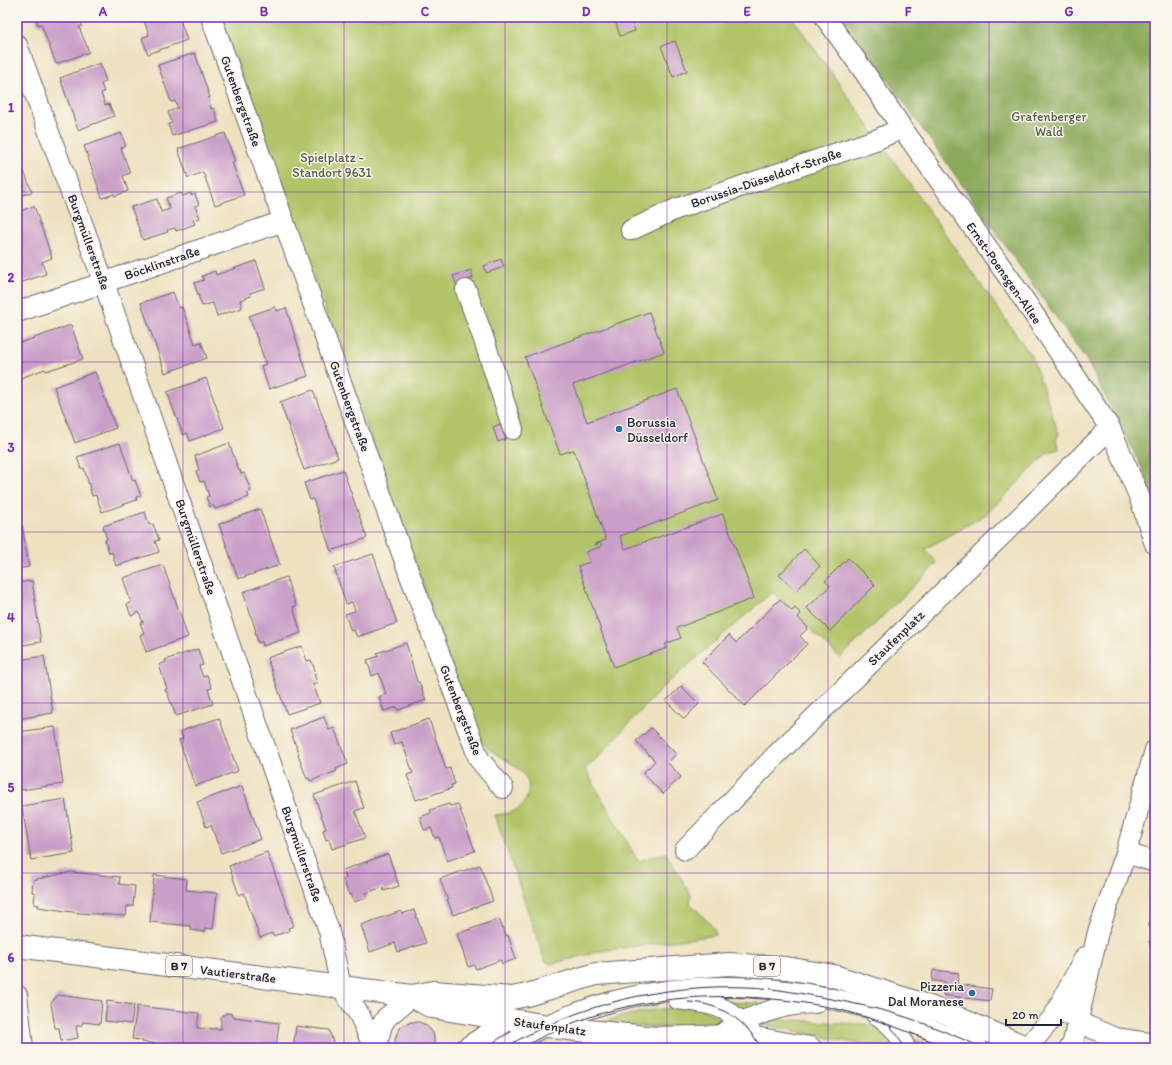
<svg xmlns="http://www.w3.org/2000/svg" width="1172" height="1065" font-family="Itim,sans-serif">
<style>
.green{fill:#b1c467;stroke:#6a7351}
.forest{fill:#8caa5c;stroke:#57664c}
.building{fill:#c99ec7}
.lines{fill:none;stroke-linecap:round;stroke-linejoin:round}
.minor-casing{stroke:#69656a;stroke-width:22}
.major-casing{stroke:#69656a;stroke-width:24}
.minor{stroke:#fff;stroke-width:20}
.major{stroke:#fff;stroke-width:22}
.tram{stroke:#22223b;stroke-width:1}
.grid{fill:none;stroke:#7b2cbf;stroke-width:1;stroke-opacity:0.55}
.poi-dot{fill:#1f6fb2;stroke:#fbf7ec;stroke-width:1.5}
.labels{text-anchor:middle;dominant-baseline:central;stroke-width:3;stroke-linejoin:round;paint-order:stroke}
.shield{fill:#fbf7ec;stroke:#636270;stroke-width:1}
.shield-label{font-size:12px;font-weight:bold;fill:#22223b}
.street-label{font-size:13px;fill:#22223b;stroke:#fbf7ec}
.park-label{font-size:13px;fill:#545b4a;stroke:#fbf7ec}
.poi-label{font-size:13px;fill:#22223b;stroke:#fbf7ec;text-anchor:start}
.neatline{fill:none;stroke:#7b2cbf;stroke-width:1.5}
.grid-label{font-size:13px;text-anchor:middle;font-weight:bold;fill:#7b2cbf}
</style>
<rect width="100%" height="100%" fill="#fbf7ec"/>
<filter id="ink" filterUnits="userSpaceOnUse"><feTurbulence type="fractalNoise" baseFrequency=".025" numOctaves="2"/><feDisplacementMap in="SourceGraphic" scale="8" xChannelSelector="R" yChannelSelector="G"/><feConvolveMatrix kernelMatrix="1 2 1 2 8 2 1 2 1" color-interpolation-filters="sRGB"/></filter>
<filter id="wash" filterUnits="userSpaceOnUse"><feTurbulence type="fractalNoise" baseFrequency=".012" numOctaves="4" result="noise"/><feDisplacementMap in="SourceGraphic" scale="16" xChannelSelector="R" yChannelSelector="G"/><feGaussianBlur stdDeviation="0.9" result="paint"/><feColorMatrix in="noise" values="0 0 0 0 0 0 0 0 0 0 0 0 0 0 0 0 0 1.4 0 .05"/><feComposite in="paint" operator="in"/></filter>
<g filter="url(#wash)">
<rect width="100%" height="100%" fill="#eee1c0"/>
<!-- green -->
<path class="green" d="M 221,17 L 792,17 L 1032,357 L 1059,434 L 1056,440 L 1059,449 L 1047,453 L 988,513 L 925,549 L 937,563 L 840,658 L 772,592 L 662,688 L 598,757 L 585,769 L 638,861 L 666,853 L 691,895 L 690,903 L 713,927 L 716,935 L 601,951 L 551,964 L 545,961 L 495,815 C 508,814 520,812 526,799 C 538,770 504,762 488,748 C 483,744 480,739 476,734 Z
M 727,1002 L 760,1003 L 761,1004 L 741,1014 Z
M 682,1007 L 695,1007 L 732,1022 L 666,1028 L 621,1025 L 603,1022 C 629,1014 654,1009 682,1007 Z
M 777,1019 L 874,1025 L 883,1027 L 898,1048 L 878,1048 L 762,1024 L 761,1022 Z
M 509,1031 L 514,1032 L 495,1048 L 484,1048 Z
M 905,1035 L 935,1048 L 911,1048 Z
M 553,1037 L 582,1040 L 582,1042 L 562,1048 L 533,1048 Z"/>
<!-- forest -->
<path class="forest" d="M 843,17 L 1155,17 L 1155,510 L 1144,472 L 1087,361 Z"/>
<g id="blocks">
<!-- building -->
<path class="building" d="M 35,17 L 79,17 L 82,26 L 79,27 L 89,52 L 56,64 L 41,24 L 38,25 Z
M 143,17 L 179,17 L 187,40 L 148,54 L 142,38 L 149,35 Z
M 614,17 L 630,17 L 635,31 L 620,36 Z
M 675,41 L 687,71 L 673,77 L 661,46 Z
M 195,53 L 210,98 L 208,98 L 211,109 L 214,108 L 218,122 L 172,136 L 168,124 L 172,123 L 168,112 L 178,108 L 175,101 L 171,102 L 158,65 Z
M 100,63 L 106,81 L 101,84 L 104,92 L 101,93 L 105,105 L 109,104 L 114,116 L 78,130 L 60,78 Z
M 121,133 L 126,146 L 121,148 L 130,173 L 123,176 L 128,191 L 115,196 L 114,194 L 102,198 L 84,146 Z
M 225,133 L 235,162 L 232,162 L 244,195 L 215,205 L 203,172 L 188,178 L 178,149 Z
M 17,159 L 22,172 L 24,171 L 32,192 L 17,197 Z
M 181,193 L 183,196 L 191,193 L 191,196 L 195,194 L 199,205 L 195,206 L 200,218 L 193,220 L 195,224 L 176,231 L 175,228 L 167,230 L 168,232 L 143,240 L 131,207 L 157,199 L 161,212 L 170,209 L 166,198 Z
M 34,206 L 52,258 L 42,262 L 46,274 L 17,284 L 17,212 Z
M 501,259 L 504,267 L 486,273 L 484,266 Z
M 256,261 L 265,288 L 250,293 L 251,296 L 240,300 L 242,308 L 217,316 L 213,303 L 202,306 L 194,283 L 204,280 L 202,276 L 215,271 L 216,275 Z
M 471,270 L 473,278 L 456,284 L 453,276 Z
M 173,292 L 179,308 L 182,307 L 195,344 L 201,342 L 207,358 L 165,373 L 141,303 Z
M 275,307 L 277,311 L 286,308 L 308,376 L 269,389 L 261,366 L 266,364 L 249,316 Z
M 649,312 L 664,352 L 573,385 L 587,422 L 677,389 L 718,500 L 620,536 L 625,549 L 723,514 L 754,598 L 677,628 L 681,638 L 665,644 L 667,648 L 614,667 L 578,566 L 590,562 L 586,552 L 602,546 L 600,543 L 595,545 L 595,544 L 606,540 L 574,450 L 560,454 L 525,357 Z
M 71,325 L 83,359 L 46,371 L 45,369 L 18,379 L 17,375 L 17,344 Z
M 95,372 L 116,428 L 75,443 L 54,387 Z
M 206,378 L 224,428 L 190,441 L 187,433 L 183,435 L 167,392 Z
M 313,390 L 338,458 L 304,470 L 280,402 Z
M 500,424 L 506,439 L 498,442 L 493,427 Z
M 120,443 L 133,481 L 135,480 L 141,496 L 136,497 L 137,500 L 102,512 L 96,495 L 92,496 L 84,468 L 81,469 L 77,457 Z
M 229,443 L 239,471 L 240,470 L 241,474 L 244,473 L 251,491 L 247,492 L 249,497 L 215,509 L 213,505 L 210,507 L 206,497 L 209,496 L 204,481 L 200,482 L 196,471 L 199,470 L 195,456 Z
M 343,470 L 367,538 L 331,551 L 313,499 L 310,500 L 304,483 Z
M 17,481 L 20,495 L 17,495 Z
M 260,509 L 280,565 L 238,579 L 219,524 Z
M 17,511 L 18,511 L 20,525 L 22,525 L 29,567 L 17,569 Z
M 145,512 L 149,525 L 153,524 L 159,540 L 155,541 L 159,552 L 116,566 L 112,552 L 109,553 L 105,540 L 107,539 L 103,526 Z
M 804,549 L 820,566 L 796,591 L 779,575 Z
M 373,554 L 397,623 L 357,637 L 354,630 L 351,631 L 345,614 L 355,611 L 352,602 L 346,604 L 334,567 Z
M 848,558 L 875,585 L 830,631 L 807,608 L 830,586 L 825,581 Z
M 163,565 L 188,637 L 146,652 L 140,635 L 144,633 L 140,623 L 143,623 L 139,612 L 131,616 L 127,604 L 131,603 L 123,578 Z
M 286,577 L 296,606 L 293,607 L 301,633 L 263,646 L 262,642 L 258,643 L 255,631 L 256,631 L 243,592 Z
M 32,581 L 41,642 L 17,646 L 17,583 Z
M 780,599 L 792,611 L 795,608 L 801,614 L 798,617 L 808,628 L 800,636 L 807,644 L 745,706 L 702,662 L 729,635 L 736,643 Z
M 406,643 L 417,682 L 419,682 L 426,700 L 398,710 L 397,707 L 384,711 L 379,697 L 386,694 L 379,673 L 372,676 L 367,660 L 379,656 L 377,653 Z
M 302,646 L 307,661 L 311,660 L 316,673 L 314,674 L 317,683 L 313,684 L 320,703 L 287,714 L 267,658 Z
M 198,649 L 203,665 L 199,666 L 203,677 L 207,675 L 212,688 L 208,689 L 213,704 L 176,716 L 167,692 L 166,692 L 165,690 L 167,689 L 159,665 L 166,662 L 165,660 Z
M 44,656 L 53,713 L 17,719 L 17,660 Z
M 681,686 L 699,704 L 684,719 L 666,701 Z
M 324,717 L 329,730 L 334,728 L 348,764 L 336,769 L 337,771 L 310,781 L 309,778 L 307,779 L 298,755 L 299,754 L 290,730 Z
M 219,718 L 238,771 L 195,786 L 179,740 L 183,739 L 181,731 Z
M 429,719 L 446,769 L 450,768 L 455,784 L 451,785 L 452,788 L 416,800 L 407,775 L 413,773 L 402,742 L 394,745 L 390,733 Z
M 55,727 L 63,784 L 20,790 L 17,772 L 17,732 Z
M 651,728 L 676,754 L 668,763 L 681,777 L 663,794 L 643,773 L 655,761 L 636,741 Z
M 355,781 L 364,808 L 355,811 L 365,838 L 332,849 L 329,839 L 326,840 L 323,830 L 326,829 L 314,795 Z
M 242,786 L 261,839 L 221,853 L 211,825 L 206,827 L 197,802 Z
M 65,799 L 74,853 L 31,860 L 22,806 Z
M 449,804 L 450,806 L 458,804 L 475,851 L 447,861 L 439,837 L 435,838 L 431,828 L 424,830 L 420,817 L 431,813 L 430,810 Z
M 267,852 L 294,926 L 288,928 L 289,931 L 273,936 L 272,933 L 260,938 L 244,893 L 239,895 L 229,866 Z
M 388,854 L 399,886 L 384,891 L 383,887 L 366,893 L 368,897 L 354,902 L 351,894 L 349,895 L 343,880 L 346,878 L 343,870 Z
M 480,865 L 493,901 L 453,915 L 440,879 Z
M 71,872 L 120,877 L 119,884 L 135,886 L 133,906 L 127,906 L 126,916 L 79,913 L 38,907 L 39,905 L 34,904 L 35,893 L 32,892 L 33,880 Z
M 154,875 L 187,879 L 186,890 L 217,893 L 213,929 L 205,928 L 205,932 L 191,930 L 191,926 L 150,922 Z
M 1155,907 L 1155,925 L 1152,926 L 1152,928 L 1148,927 Z
M 414,910 L 426,943 L 398,952 L 395,943 L 370,952 L 361,925 L 401,911 L 402,914 Z
M 499,919 L 506,936 L 508,935 L 516,959 L 502,964 L 501,960 L 476,969 L 474,965 L 468,967 L 457,934 Z
M 1149,941 L 1151,942 L 1155,941 L 1155,961 Z
M 933,970 L 959,973 L 957,984 L 992,989 L 990,1001 L 943,995 L 945,982 L 932,981 Z
M 58,995 L 102,1001 L 100,1024 L 83,1022 L 81,1026 L 76,1026 L 78,1038 L 61,1041 L 59,1028 L 55,1028 L 51,1003 Z
M 107,1001 L 134,1005 L 131,1024 L 105,1021 Z
M 137,1006 L 199,1013 L 197,1028 L 221,1029 L 221,1017 L 226,1013 L 231,1014 L 233,1017 L 279,1023 L 276,1048 L 183,1048 L 183,1047 L 142,1042 L 142,1040 L 132,1039 Z
M 411,1022 L 418,1022 L 424,1024 L 429,1028 L 433,1033 L 434,1038 L 434,1048 L 396,1048 L 395,1040 L 397,1034 L 400,1028 Z
M 296,1026 L 329,1030 L 335,1048 L 293,1048 Z
M 106,1043 L 112,1048 L 101,1048 Z"/>
</g>
</g>
<g filter="url(#ink)">
<use href="#blocks" fill-opacity="0" stroke="#69656a" stroke-width="1"/>
<g class="lines">
<defs>
<path id="minor" d="M 211,17 L 409,573 L 479,759 L 503,788
M 825,17 L 863,70 L 902,128 L 1012,282 L 1110,428 L 1139,496 L 1155,544
M 17,45 L 104,283 L 329,931 L 341,987 L 360,1016 L 374,1048
M 631,230 L 676,209 L 878,139 L 902,128
M 466,290 L 484,340 L 513,429
M 17,312 L 284,221
M 685,850 L 776,755 L 1005,532 L 1110,428
M 1126,853 L 1155,862
M 17,995 L 23,1048
M 678,999 C 697,1002 719,1003 734,1016 C 740,1020 745,1026 750,1031
M 876,1014 C 889,1022 900,1033 905,1048
M 1068,1014 L 1085,1025 L 1115,1038 L 1155,1044
M 376,1048 L 382,1025 L 386,1018 L 412,996
M 466,1048 L 507,1021
M 504,1048 C 626,975 759,972 892,1015 C 921,1025 949,1037 977,1048
M 597,1048 L 641,1040
M 720,1048 L 720,1035 C 749,1016 781,1004 815,1003
M 1027,1048 L 1054,1016 L 1085,957
M 1070,1048 L 1073,1042 L 1098,932 L 1126,853 L 1155,750"/>
<path id="major" d="M 17,946 L 412,996 L 433,992 L 512,998 L 527,995 L 596,974 L 729,964 L 786,968 L 834,976 L 921,1004 L 946,1013 L 1028,1048
M 412,996 L 432,1007 L 560,1028 L 656,1038 L 734,1036 L 755,1038 L 810,1048"/>
</defs>
<!-- minor casing -->
<use href="#minor" class="minor-casing"/>
<!-- major casing -->
<use href="#major" class="major-casing"/>
<!-- minor -->
<use href="#minor" class="minor"/>
<!-- major -->
<use href="#major" class="major"/>
<!-- tram -->
<path class="tram" d="M 688,1002 C 720,1003 746,1020 761,1048
M 890,1026 L 898,1036 L 904,1048
M 504,1048 C 578,1004 662,984 747,987 C 776,988 803,994 831,999 C 853,1003 875,1008 896,1014 C 926,1023 955,1036 984,1048
M 522,1048 C 615,992 729,987 833,1008 C 872,1017 910,1032 947,1048"/>
</g>
</g>
<!-- grid -->
<path class="grid" d="M 183,17 L 183,1048M 344,17 L 344,1048M 505,17 L 505,1048M 667,17 L 667,1048M 828,17 L 828,1048M 989,17 L 989,1048M 17,192 L 1155,192M 17,362 L 1155,362M 17,532 L 1155,532M 17,703 L 1155,703M 17,873 L 1155,873"/>
<!-- markers -->
<g class="poi-dot">
<circle cx="619" cy="429" r="4"/>
<circle cx="972" cy="993" r="4"/>
</g>
<g class="labels">
<!-- shield labels -->
<g class="shield">
<rect x="166" y="956" width="26" height="20" rx="3"/>
<rect x="754" y="956" width="26" height="20" rx="3"/>
</g>
<g class="shield-label">
<text x="179" y="966">B 7</text>
<text x="767" y="966">B 7</text>
</g>
<!-- street labels -->
<g class="street-label">
<text transform="translate(241 101) rotate(70)">Gutenbergstraße</text>
<text transform="translate(766 178) rotate(-19)">Borussia-Düsseldorf-Straße</text>
<text transform="translate(89 242) rotate(70)">Burgmüllerstraße</text>
<text transform="translate(162 263) rotate(-19)">Böcklinstraße</text>
<text transform="translate(1004 273) rotate(55)">Ernst-Poensgen-Allee</text>
<text transform="translate(350 406) rotate(70)">Gutenbergstraße</text>
<text transform="translate(196 547) rotate(71)">Burgmüllerstraße</text>
<text transform="translate(896 638) rotate(-44)">Staufenplatz</text>
<text transform="translate(461 710) rotate(69)">Gutenbergstraße</text>
<text transform="translate(302 854) rotate(71)">Burgmüllerstraße</text>
<text transform="translate(238 974) rotate(7)">Vautierstraße</text>
<text transform="translate(550 1026) rotate(8)">Staufenplatz</text>
</g>
<!-- park labels -->
<g class="park-label">
<text x="1049" y="116">Grafenberger<tspan x="1049" dy="15">Wald</tspan></text>
<text x="332" y="157">Spielplatz -<tspan x="332" dy="15">Standort 9631</tspan></text>
</g>
<!-- poi labels -->
<g class="poi-label">
<text x="627" y="422">Borussia<tspan x="627" dy="15">Düsseldorf</tspan></text>
<text x="964" y="986" text-anchor="end">Pizzeria<tspan x="964" dy="15">Dal Moranese</tspan></text>
</g>
</g>
<!-- margin -->
<rect width="1172" height="1065" fill="none" stroke="#fbf7ec" stroke-width="44"/>
<!-- scale -->
<path d="M1006 1019v6h55v-6" fill="none" stroke="#22223b" stroke-width="2"/>
<text x="1012" y="1019" font-size="12" fill="#22223b" stroke="#fbf7ec" stroke-width="3" paint-order="stroke">20 m</text>
<rect x="22" y="22" width="1128" height="1021" class="neatline"/>
<g class="grid-label">
<text x="103" y="16">A</text>
<text x="264" y="16">B</text>
<text x="425" y="16">C</text>
<text x="586" y="16">D</text>
<text x="747" y="16">E</text>
<text x="908" y="16">F</text>
<text x="1069" y="16">G</text>
<text x="11" y="112">1</text>
<text x="11" y="282">2</text>
<text x="11" y="452">3</text>
<text x="11" y="622">4</text>
<text x="11" y="792">5</text>
<text x="11" y="962">6</text>
</g>
</svg>
